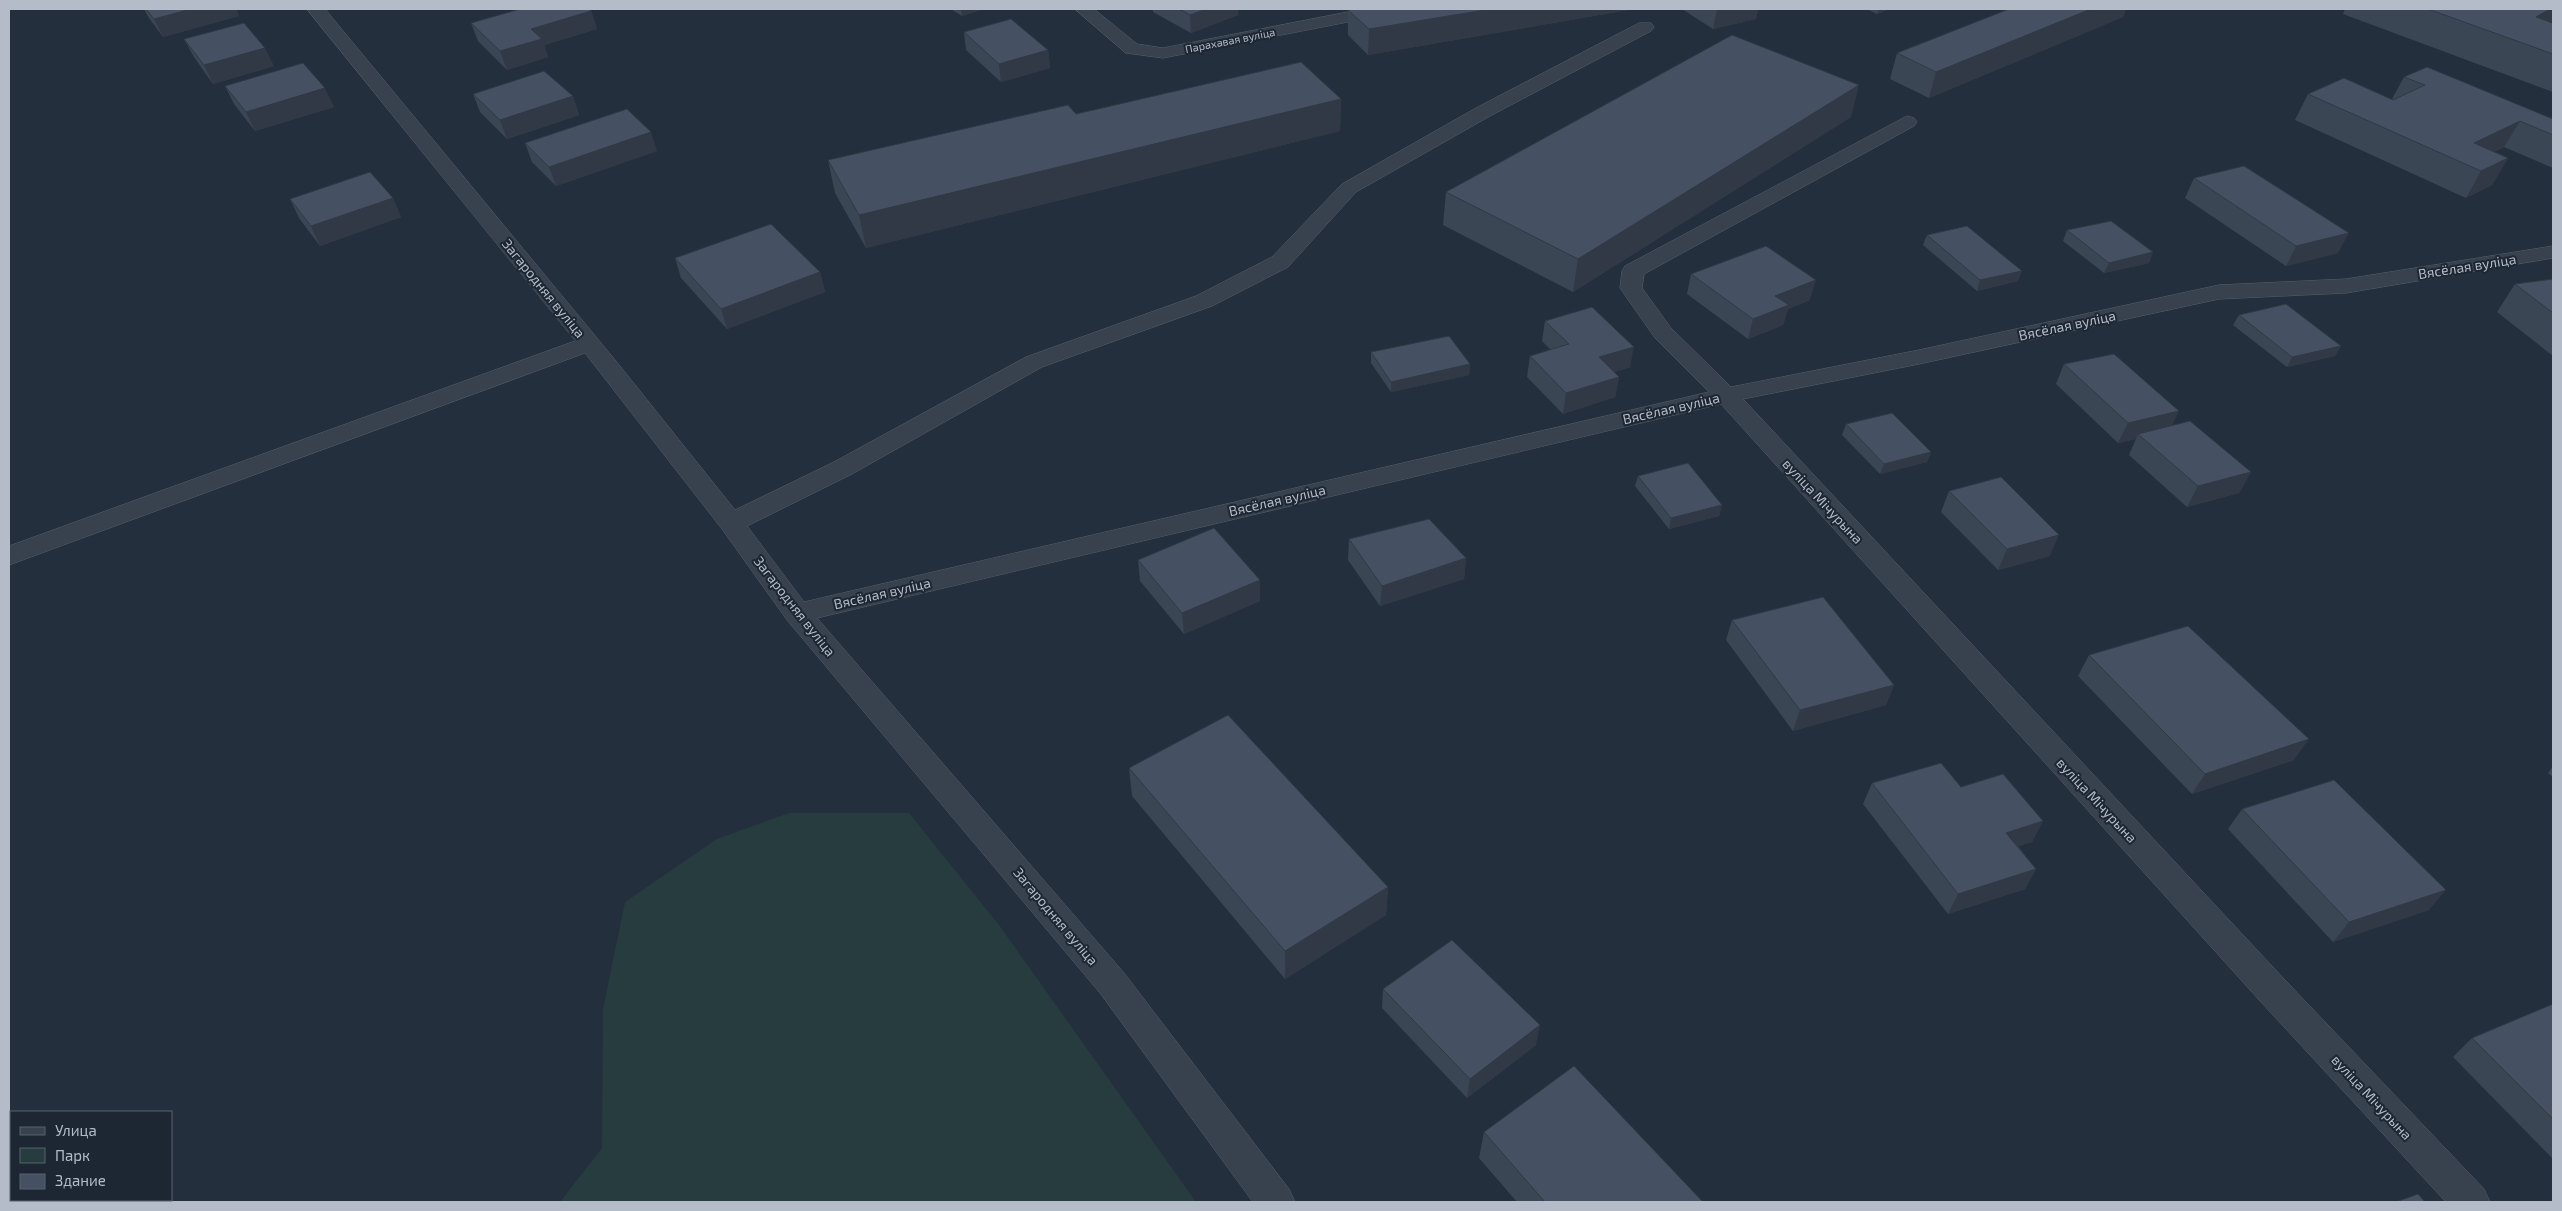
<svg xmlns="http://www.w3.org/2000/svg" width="2562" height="1211" font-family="'Exo 2',sans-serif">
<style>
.green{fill:#263c3f}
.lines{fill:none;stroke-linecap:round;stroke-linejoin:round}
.minor-casing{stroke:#565f6c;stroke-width:1}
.minor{fill:#38414e;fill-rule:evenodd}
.wall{fill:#3b4654}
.shaded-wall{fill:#303945}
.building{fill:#455162;stroke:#303945}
.labels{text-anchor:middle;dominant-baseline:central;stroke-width:4;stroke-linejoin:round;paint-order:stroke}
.far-street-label{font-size:11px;fill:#b4bcc9;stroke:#1d2633}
.street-label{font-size:14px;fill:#b4bcc9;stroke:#1d2633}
</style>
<rect width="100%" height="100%" fill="#242f3e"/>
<!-- green -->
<path class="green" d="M 789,813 L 909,813 L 999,925 L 1196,1202 L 560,1202 L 602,1148 L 603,1009 L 625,902 L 717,839 Z"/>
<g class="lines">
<defs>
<path id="minor" d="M 307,9 L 325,9 L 620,366 L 735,510 L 834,462 L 1026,357 L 1196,296 L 1272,257 L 1342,184 L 1476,108 L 1639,23 L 1651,23 L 1654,27 L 1651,31 L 1490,116 L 1356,192 L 1288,267 L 1212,306 L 1042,367 L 852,474 L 747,526 L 804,602 L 1709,392 L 1655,338 L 1620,288 L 1622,271 L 1625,266 L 1907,116 L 1914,118 L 1917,122 L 1914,126 L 1644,274 L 1642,288 L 1671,328 L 1731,387 L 1919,350 L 2219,285 L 2346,279 L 2553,246 L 2553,258 L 2346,293 L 2219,299 L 1919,364 L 1743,399 L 2285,980 L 2484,1189 L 2490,1202 L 2446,1202 L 2261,1002 L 1721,404 L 817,618 L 1124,973 L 1289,1189 L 1295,1202 L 1253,1202 L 1100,993 L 787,620 L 722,529 L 585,353 L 9,565 L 9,546 L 575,341 Z
M 1075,9 L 1094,9 L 1137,44 L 1163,48 L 1363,9 L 1398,9 L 1395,13 L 1389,14 L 1163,58 L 1126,53 Z"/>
</defs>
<!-- minor casing -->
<use href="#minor" class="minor-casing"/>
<!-- minor -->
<use href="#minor" class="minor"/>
</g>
<!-- wall -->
<path class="wall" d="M 144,9 L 236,9 L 239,16 L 163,37 L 149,18 Z
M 951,9 L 983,9 L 962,16 Z
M 1153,9 L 1238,9 L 1238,15 L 1191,33 L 1153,12 Z
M 1354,9 L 1634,9 L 1368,55 L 1348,35 L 1348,10 Z
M 1682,9 L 1758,9 L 1756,19 L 1713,29 Z
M 1867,9 L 1889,9 L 1877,14 Z
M 2009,9 L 2126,9 L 2123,17 L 1929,98 L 1890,79 L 1897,53 Z
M 2345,9 L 2553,9 L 2553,92 L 2343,14 Z
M 591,11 L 597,29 L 544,45 L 548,57 L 507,70 L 478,41 L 471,23 Z
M 964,32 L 1048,50 L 1050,68 L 1001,82 L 966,50 Z
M 184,39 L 274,66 L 213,84 L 194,57 Z
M 2404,77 L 2553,119 L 2553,168 L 2504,147 L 2494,152 L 2508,158 L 2492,185 L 2466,198 L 2295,120 L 2308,94 L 2392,99 Z
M 225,86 L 334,107 L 255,131 L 234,104 Z
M 473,94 L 573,96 L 579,115 L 507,139 L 480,112 Z
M 1341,99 L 1340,131 L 866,248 L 835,193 L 828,160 L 1076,114 Z
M 1851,117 L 1573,292 L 1443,225 L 1446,192 Z
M 525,143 L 657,151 L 556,186 L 532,162 Z
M 2194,178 L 2338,253 L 2286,266 L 2185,198 Z
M 393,198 L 401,217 L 320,246 L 299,218 L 290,199 Z
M 2067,230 L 2153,252 L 2149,263 L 2104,273 L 2063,241 Z
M 1927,235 L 2018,281 L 1977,291 L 1923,245 Z
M 675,258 L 820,272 L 825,292 L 727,329 L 681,278 Z
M 1691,274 L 1810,300 L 1788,309 L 1783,325 L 1748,339 L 1687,294 Z
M 2553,279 L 2553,356 L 2497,312 L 2515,284 Z
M 2239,315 L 2341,346 L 2335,356 L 2287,367 L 2233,325 Z
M 1545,321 L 1630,367 L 1614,372 L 1619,377 L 1615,397 L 1563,414 L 1527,377 L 1530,356 L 1551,350 L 1542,341 Z
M 1371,352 L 1470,364 L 1469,375 L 1391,392 L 1371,363 Z
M 2064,364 L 2172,426 L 2251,472 L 2239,493 L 2187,507 L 2129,455 L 2136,439 L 2118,443 L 2056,384 Z
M 1846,424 L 1931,452 L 1927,462 L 1880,474 L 1842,435 Z
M 1638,476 L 1722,505 L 1719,516 L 1669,529 L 1635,486 Z
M 1949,491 L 2050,556 L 1998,570 L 1941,512 Z
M 1349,539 L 1466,558 L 1464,579 L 1380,606 L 1348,560 Z
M 1138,560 L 1260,601 L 1184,634 L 1140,581 Z
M 1732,620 L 1894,685 L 1886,705 L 1793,731 L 1726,640 Z
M 2089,655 L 2294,760 L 2192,794 L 2078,676 Z
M 2553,766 L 2553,777 L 2548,773 Z
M 1129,768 L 1388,887 L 1386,915 L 1285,979 L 1132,796 Z
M 1872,783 L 1961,787 L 2043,821 L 2032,842 L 2018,846 L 2036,869 L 2025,889 L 1948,914 L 1863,804 Z
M 2242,809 L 2429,910 L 2333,942 L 2228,829 Z
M 1383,989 L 1536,1045 L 1467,1098 L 1382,1008 Z
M 2553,1004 L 2553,1159 L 2453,1057 L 2472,1038 Z
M 1484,1132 L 1703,1202 L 1517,1202 L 1479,1158 Z"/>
<!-- shaded-wall -->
<path class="shaded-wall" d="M 191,9 L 236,9 L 239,16 L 163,37 L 154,19 Z
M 961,9 L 983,9 L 962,16 Z
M 1206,9 L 1238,9 L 1238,15 L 1191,33 L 1190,15 Z
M 1491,9 L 1634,9 L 1368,55 L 1369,29 Z
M 1717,9 L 1758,9 L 1756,19 L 1713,29 Z
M 1879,9 L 1889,9 L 1877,14 Z
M 2091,9 L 2126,9 L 2123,17 L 1929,98 L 1936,72 Z
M 2550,9 L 2553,9 L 2553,28 L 2536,17 Z
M 591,11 L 597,29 L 544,45 L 548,57 L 507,70 L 500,51 L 531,29 Z
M 265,48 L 274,66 L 213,84 L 204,65 Z
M 1048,50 L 1050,68 L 1001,82 L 999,64 Z
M 1859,85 L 1851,117 L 1573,292 L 1578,259 Z
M 325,88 L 334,107 L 255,131 L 246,112 Z
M 573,96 L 579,115 L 507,139 L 500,120 Z
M 1341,99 L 1340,131 L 866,248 L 859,215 Z
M 2520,121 L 2504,147 L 2468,165 L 2474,143 Z
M 651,132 L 657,151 L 556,186 L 549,167 Z
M 2508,158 L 2492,185 L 2466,198 L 2481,171 Z
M 393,198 L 401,217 L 320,246 L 311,226 Z
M 2349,233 L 2338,253 L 2286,266 L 2296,246 Z
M 2153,252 L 2149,263 L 2104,273 L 2109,263 Z
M 2022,271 L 2018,281 L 1977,291 L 1980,280 Z
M 820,272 L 825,292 L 727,329 L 721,309 Z
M 1816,280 L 1810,300 L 1788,309 L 1783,325 L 1748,339 L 1753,319 L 1775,296 Z
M 2341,346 L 2335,356 L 2287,367 L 2292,357 Z
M 1634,347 L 1630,367 L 1595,378 L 1599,357 Z
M 1470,364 L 1469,375 L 1391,392 L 1391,382 Z
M 1619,377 L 1615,397 L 1563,414 L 1566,393 Z
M 2179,411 L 2169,432 L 2138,434 L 2136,439 L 2118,443 L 2128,423 Z
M 1931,452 L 1927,462 L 1880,474 L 1884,464 Z
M 2251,472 L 2239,493 L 2187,507 L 2198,486 Z
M 1722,505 L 1719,516 L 1669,529 L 1671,518 Z
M 2059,535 L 2050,556 L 1998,570 L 2007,549 Z
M 1466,558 L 1464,579 L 1380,606 L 1382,586 Z
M 1260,580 L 1260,601 L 1184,634 L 1182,613 Z
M 1894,685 L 1886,705 L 1793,731 L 1800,710 Z
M 2309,739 L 2294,760 L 2192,794 L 2205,774 Z
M 2043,821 L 2032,842 L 1996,853 L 2006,833 Z
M 2036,869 L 2025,889 L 1948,914 L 1958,894 Z
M 1388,887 L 1386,915 L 1285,979 L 1285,951 Z
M 2446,890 L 2429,910 L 2333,942 L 2349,922 Z
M 1540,1025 L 1536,1045 L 1467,1098 L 1470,1079 Z"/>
<!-- building -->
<path class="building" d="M 146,9 L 191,9 L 154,19 Z
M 520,9 L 588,9 L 591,11 L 531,29 L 542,39 L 500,51 L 471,23 Z
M 1179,9 L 1206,9 L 1190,15 Z
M 1354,9 L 1491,9 L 1369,29 L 1348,10 Z
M 2009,9 L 2091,9 L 1936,72 L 1897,53 Z
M 2428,9 L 2550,9 L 2536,17 L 2553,23 L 2553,54 Z
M 1011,19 L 1048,50 L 999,64 L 964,32 Z
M 244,23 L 265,48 L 204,65 L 184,39 Z
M 1732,35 L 1859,85 L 1578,259 L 1446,192 Z
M 1301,62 L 1341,99 L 859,215 L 828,160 L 1068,105 L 1076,114 Z
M 303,63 L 325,88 L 246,112 L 225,86 Z
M 2427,67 L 2553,119 L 2553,135 L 2520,121 L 2474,143 L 2508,158 L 2481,171 L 2308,94 L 2344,78 L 2393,100 L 2425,85 L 2404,77 Z
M 544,71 L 573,96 L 500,120 L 473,94 Z
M 627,109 L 651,132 L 549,167 L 525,143 Z
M 2244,166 L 2349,233 L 2296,246 L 2194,178 Z
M 370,172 L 393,198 L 311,226 L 290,199 Z
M 2111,221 L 2153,252 L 2109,263 L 2067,230 Z
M 771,224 L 820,272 L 721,309 L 675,258 Z
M 1967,226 L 2022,271 L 1980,280 L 1927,235 Z
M 1766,246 L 1816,280 L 1775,296 L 1789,305 L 1753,319 L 1691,274 Z
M 2553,279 L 2553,313 L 2515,284 Z
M 2286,304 L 2341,346 L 2292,357 L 2239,315 Z
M 1592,307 L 1634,347 L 1599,357 L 1619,377 L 1566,393 L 1530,356 L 1569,344 L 1545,321 Z
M 1449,336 L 1470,364 L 1391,382 L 1371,352 Z
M 2114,354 L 2179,411 L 2128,423 L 2064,364 Z
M 1892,413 L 1931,452 L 1884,464 L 1846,424 Z
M 2190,421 L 2251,472 L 2198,486 L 2138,434 Z
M 1688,463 L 1722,505 L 1671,518 L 1638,476 Z
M 2001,477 L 2059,535 L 2007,549 L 1949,491 Z
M 1429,519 L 1466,558 L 1382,586 L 1349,539 Z
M 1214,528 L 1260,580 L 1182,613 L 1138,560 Z
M 1823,597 L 1894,685 L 1800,710 L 1732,620 Z
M 2188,626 L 2309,739 L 2205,774 L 2089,655 Z
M 1228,715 L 1388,887 L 1285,951 L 1129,768 Z
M 1941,763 L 1961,787 L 2003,774 L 2043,821 L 2006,833 L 2036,869 L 1958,894 L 1872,783 Z
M 2334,780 L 2446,890 L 2349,922 L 2242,809 Z
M 1452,940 L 1540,1025 L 1470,1079 L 1383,989 Z
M 2553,1004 L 2553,1119 L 2472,1038 Z
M 1574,1066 L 1703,1202 L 1545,1202 L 1484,1132 Z
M 2418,1194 L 2425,1202 L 2396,1202 Z"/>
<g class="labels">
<!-- far-street labels -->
<g class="far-street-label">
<text transform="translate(1230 40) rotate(-11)">Парахавая вуліца</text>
</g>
<!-- street labels -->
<g class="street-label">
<text transform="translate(2467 266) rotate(-9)">Вясёлая вуліца</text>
<text transform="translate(544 288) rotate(51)">Загародняя вуліца</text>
<text transform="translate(2067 325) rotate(-12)">Вясёлая вуліца</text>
<text transform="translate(1671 408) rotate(-13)">Вясёлая вуліца</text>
<text transform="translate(1277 500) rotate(-13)">Вясёлая вуліца</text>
<text transform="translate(1823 501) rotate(47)">вуліца Мічурына</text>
<text transform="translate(882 593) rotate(-13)">Вясёлая вуліца</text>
<text transform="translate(795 606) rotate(52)">Загародняя вуліца</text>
<text transform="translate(2097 800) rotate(47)">вуліца Мічурына</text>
<text transform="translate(1056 916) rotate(50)">Загародняя вуліца</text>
<text transform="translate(2372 1097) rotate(47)">вуліца Мічурына</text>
</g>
</g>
<!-- border -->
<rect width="2562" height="1211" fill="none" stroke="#b4bcc9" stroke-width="20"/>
<!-- legend -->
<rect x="10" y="1111" width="162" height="90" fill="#1d2633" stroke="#59626f"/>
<rect x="20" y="1127" width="25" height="8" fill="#38414e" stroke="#59626f"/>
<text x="55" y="1136" font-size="15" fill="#b4bcc9">Улица</text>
<rect x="20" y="1148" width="25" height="15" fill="#263c3f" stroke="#59626f"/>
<text x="55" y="1161" font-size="15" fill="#b4bcc9">Парк</text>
<rect x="20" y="1174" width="25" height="15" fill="#455162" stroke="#59626f"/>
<text x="55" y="1186" font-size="15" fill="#b4bcc9">Здание</text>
</svg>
